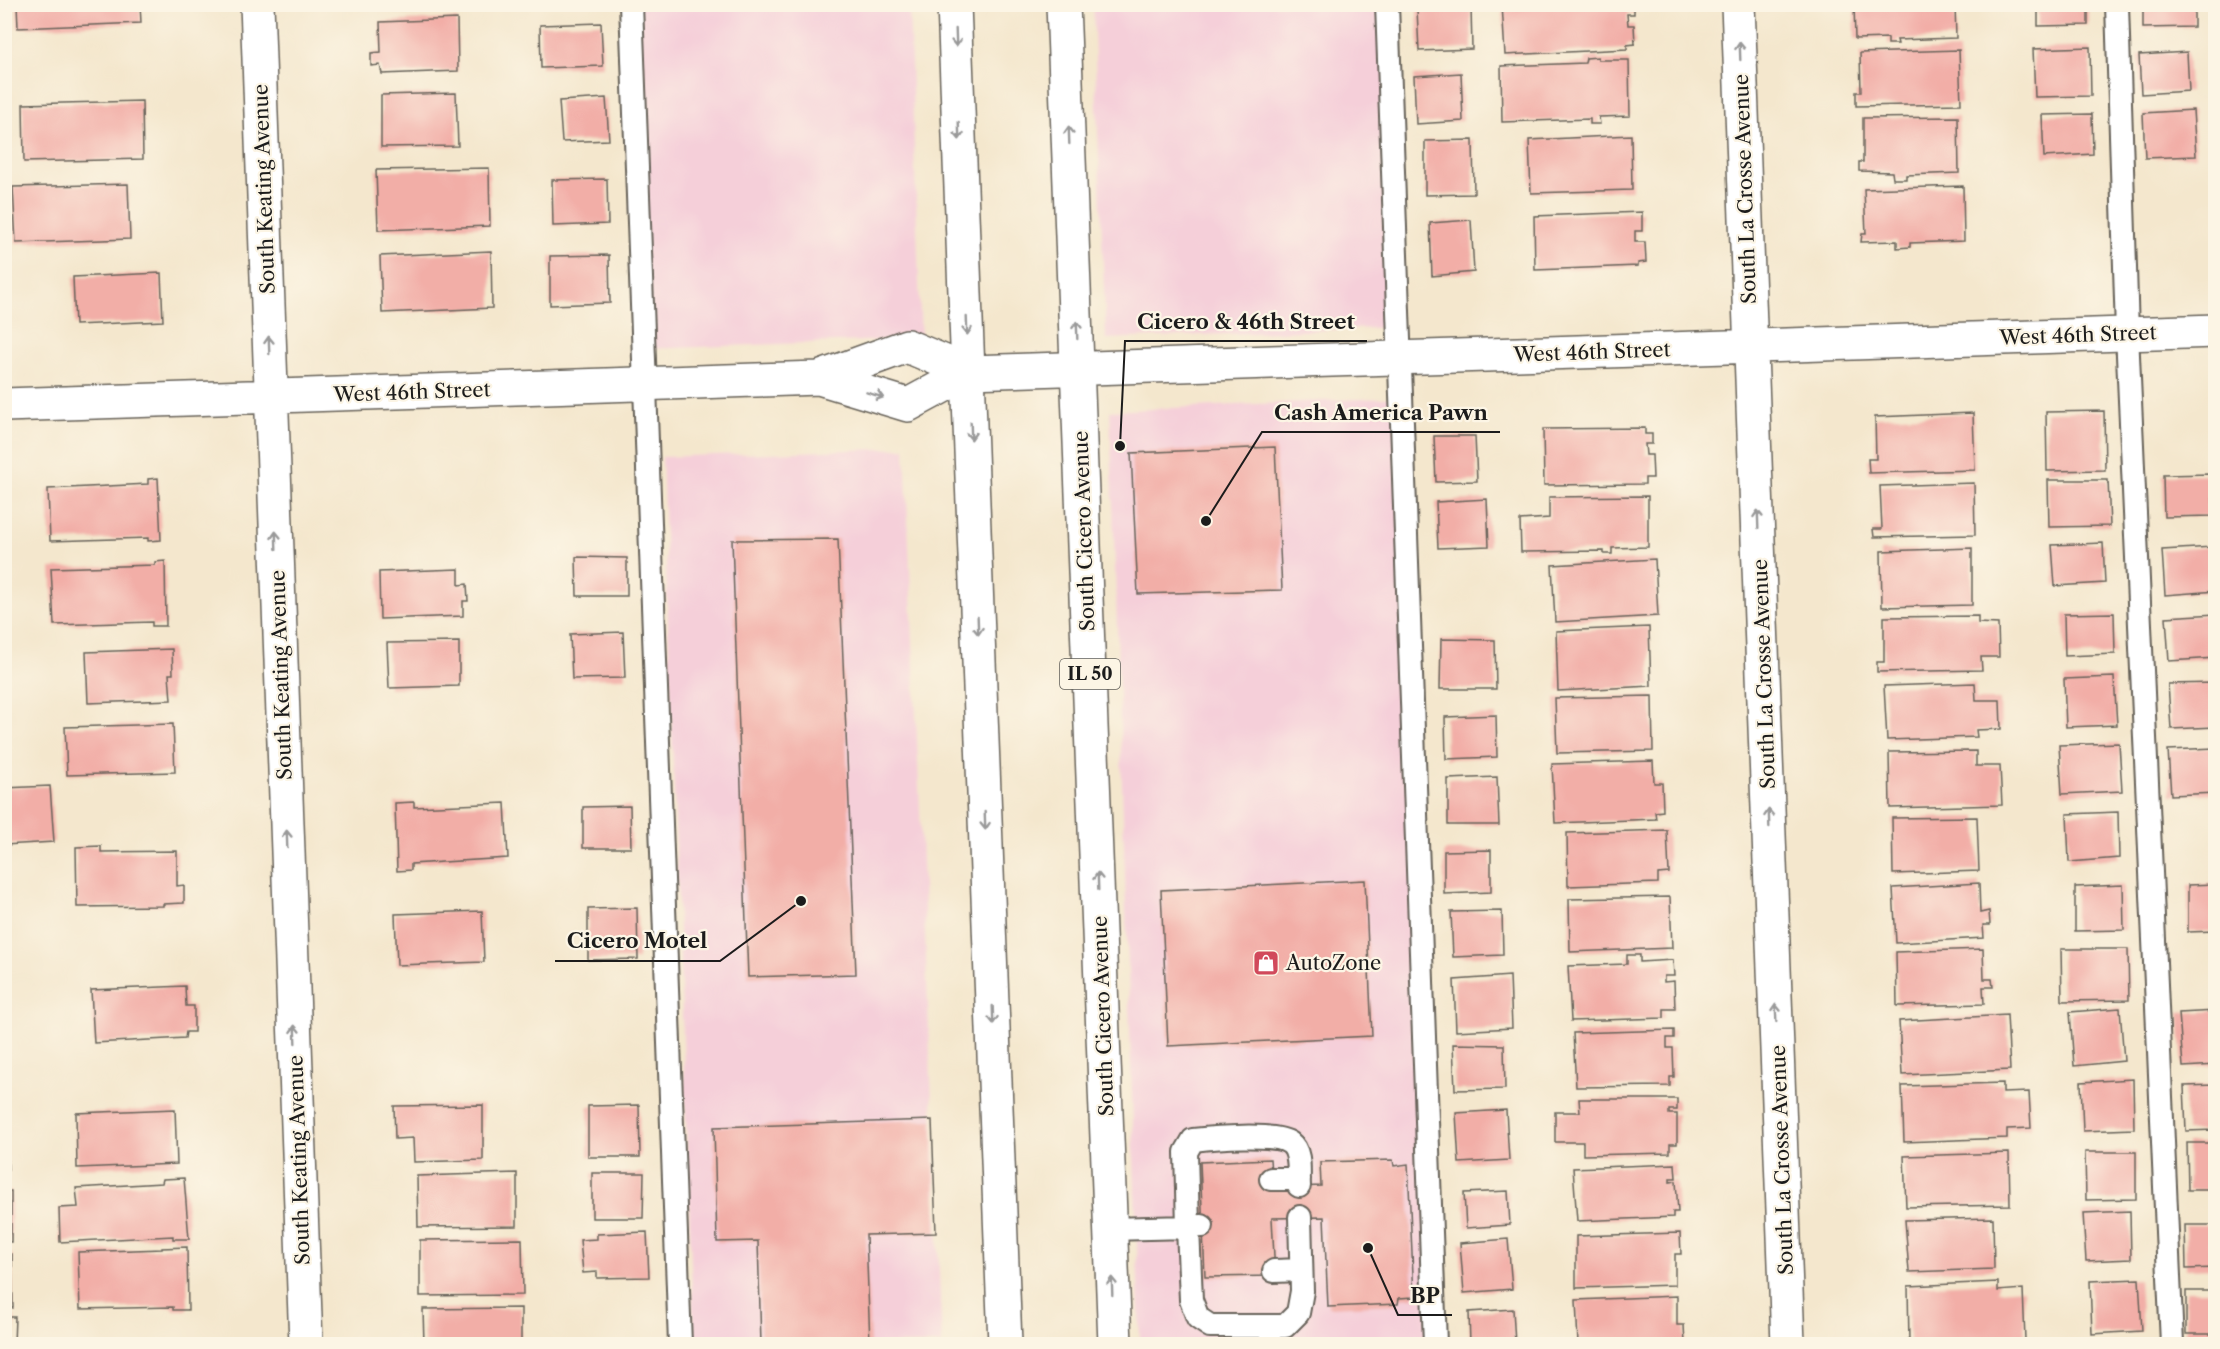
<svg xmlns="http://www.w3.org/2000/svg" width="2220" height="1349" font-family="'Libre Caslon Text',serif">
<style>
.built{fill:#f5cfd9}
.building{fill:#f2aea7}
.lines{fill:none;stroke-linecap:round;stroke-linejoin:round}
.service-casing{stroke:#68635a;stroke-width:26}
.minor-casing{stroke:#68635a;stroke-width:36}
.primary-casing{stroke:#68635a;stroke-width:36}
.service{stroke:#fff;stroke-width:22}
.minor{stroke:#fff;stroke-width:33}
.primary{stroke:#fff;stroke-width:33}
.oneway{stroke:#999}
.labels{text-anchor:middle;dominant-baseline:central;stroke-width:4.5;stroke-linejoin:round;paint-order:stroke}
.shield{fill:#fcf5e5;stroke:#5f5d58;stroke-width:1.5}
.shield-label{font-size:18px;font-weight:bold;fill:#1c1c1c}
.street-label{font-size:20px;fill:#1c1c1c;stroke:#fcf5e5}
.poi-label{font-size:20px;fill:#1c1c1c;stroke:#fcf5e5;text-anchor:start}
.leader{fill:none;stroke:#1c1c1c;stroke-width:2}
.callout-dot{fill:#1c1c1c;stroke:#fcf5e5;stroke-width:2}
.callout-label{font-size:21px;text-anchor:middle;font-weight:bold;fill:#1c1c1c;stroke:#fcf5e5;stroke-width:4.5;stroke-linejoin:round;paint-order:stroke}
</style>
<rect width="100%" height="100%" fill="#fcf5e5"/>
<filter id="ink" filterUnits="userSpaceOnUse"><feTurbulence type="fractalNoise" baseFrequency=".0167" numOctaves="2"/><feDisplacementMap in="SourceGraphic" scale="12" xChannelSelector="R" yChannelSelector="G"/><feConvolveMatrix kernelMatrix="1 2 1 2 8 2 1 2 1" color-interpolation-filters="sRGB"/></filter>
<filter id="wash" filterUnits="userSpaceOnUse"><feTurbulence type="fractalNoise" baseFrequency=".008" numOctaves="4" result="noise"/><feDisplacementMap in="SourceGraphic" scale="24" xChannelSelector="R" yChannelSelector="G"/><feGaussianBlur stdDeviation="1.35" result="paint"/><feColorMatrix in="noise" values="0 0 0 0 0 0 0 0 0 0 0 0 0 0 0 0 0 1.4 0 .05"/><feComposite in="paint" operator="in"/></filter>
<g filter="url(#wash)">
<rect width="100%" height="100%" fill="#f4e7cd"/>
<!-- built -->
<path class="built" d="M 631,5 L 909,5 L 921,339 L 643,349 Z
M 1093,5 L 1387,5 L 1399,327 L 1106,339 Z
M 1402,397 L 1435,1344 L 1140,1344 L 1110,411 Z
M 905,448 L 942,1344 L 694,1344 L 662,457 Z"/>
<g id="blocks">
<!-- building -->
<path class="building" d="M 17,4 L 140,4 L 141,23 L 18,28 Z
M 1502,4 L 1634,4 L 1634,14 L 1627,14 L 1628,25 L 1634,25 L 1635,44 L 1627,45 L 1627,49 L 1505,55 Z
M 1854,4 L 1955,4 L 1956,38 L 1897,40 L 1898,44 L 1888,44 L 1888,38 L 1855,39 Z
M 2038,4 L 2088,4 L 2088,25 L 2038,26 Z
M 2143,4 L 2194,4 L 2194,27 L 2143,28 Z
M 1471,7 L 1472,49 L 1419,51 L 1417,9 Z
M 457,19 L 458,71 L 382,74 L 380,65 L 371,66 L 371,53 L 381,52 L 380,22 Z
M 601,23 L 603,66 L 541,68 L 540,25 Z
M 2090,47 L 2091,96 L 2035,97 L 2033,49 Z
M 1959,50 L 1961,104 L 1856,106 L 1856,92 L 1861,92 L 1860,53 Z
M 2187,52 L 2189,91 L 2141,94 L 2139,55 Z
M 1598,57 L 1598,60 L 1629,60 L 1630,116 L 1599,117 L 1600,124 L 1590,124 L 1590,119 L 1502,122 L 1501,66 L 1585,63 L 1586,58 Z
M 1461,73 L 1463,121 L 1416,124 L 1414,76 Z
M 456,93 L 458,146 L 381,147 L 381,95 Z
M 606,98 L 609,140 L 562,142 L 559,101 Z
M 142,101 L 143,159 L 24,162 L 23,104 Z
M 2193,110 L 2196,156 L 2145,158 L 2143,113 Z
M 2092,114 L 2093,154 L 2044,157 L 2042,115 Z
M 1958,117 L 1959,173 L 1906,175 L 1906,179 L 1893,179 L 1892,172 L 1859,171 L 1859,162 L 1863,162 L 1863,118 Z
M 1631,135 L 1632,190 L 1531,193 L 1529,140 Z
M 1473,140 L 1474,194 L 1425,195 L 1425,141 Z
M 489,168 L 490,226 L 378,230 L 376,170 Z
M 607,179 L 608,224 L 553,226 L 552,180 Z
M 128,184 L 130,239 L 16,243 L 13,187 Z
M 1963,186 L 1964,241 L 1910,243 L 1910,247 L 1897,248 L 1897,241 L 1861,242 L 1862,234 L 1866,234 L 1864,189 Z
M 1642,212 L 1642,231 L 1635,231 L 1635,242 L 1645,242 L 1646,262 L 1638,263 L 1638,266 L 1535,270 L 1534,216 Z
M 1471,220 L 1474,272 L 1432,276 L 1430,223 Z
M 491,251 L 492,308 L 382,313 L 380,256 Z
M 609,255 L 610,303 L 550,305 L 550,256 Z
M 161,273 L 163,321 L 75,325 L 73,277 Z
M 2104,411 L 2105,470 L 2047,471 L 2046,412 Z
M 1973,413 L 1975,470 L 1869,473 L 1868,459 L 1876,459 L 1875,417 Z
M 1645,428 L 1645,434 L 1652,434 L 1652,444 L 1645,444 L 1646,455 L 1652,455 L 1653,478 L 1645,478 L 1645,484 L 1544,485 L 1543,429 Z
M 1434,436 L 1475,436 L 1477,481 L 1436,482 Z
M 1275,447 L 1282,590 L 1138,594 L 1131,453 Z
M 2212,474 L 2213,516 L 2164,517 L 2163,475 Z
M 158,478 L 161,540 L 148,541 L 148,538 L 50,541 L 48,489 L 148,484 L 148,479 Z
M 2048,480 L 2108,480 L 2110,526 L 2049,527 Z
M 1974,483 L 1975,535 L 1874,537 L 1873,529 L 1882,529 L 1880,486 Z
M 1648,496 L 1648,547 L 1612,548 L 1612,554 L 1604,554 L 1604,551 L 1521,552 L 1520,520 L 1549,518 L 1549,497 Z
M 1487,499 L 1489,546 L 1438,548 L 1436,502 Z
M 838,539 L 856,974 L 748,977 L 732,540 Z
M 2103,543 L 2105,583 L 2055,586 L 2052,545 Z
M 2213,547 L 2216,591 L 2165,595 L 2162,550 Z
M 1972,548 L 1972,605 L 1882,607 L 1881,551 Z
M 576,557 L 627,558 L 627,596 L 577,596 Z
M 1655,559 L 1658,616 L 1555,622 L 1552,565 Z
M 165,561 L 166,626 L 152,626 L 152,622 L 54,625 L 51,568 L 155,565 L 155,562 Z
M 459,569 L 459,585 L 467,584 L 468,601 L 463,601 L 463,616 L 380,619 L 379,572 Z
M 2114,613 L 2115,654 L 2065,656 L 2064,614 Z
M 2216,614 L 2216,658 L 2169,661 L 2166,617 Z
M 1978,616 L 1978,623 L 1998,624 L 1999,657 L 1981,657 L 1982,670 L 1877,672 L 1877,662 L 1884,662 L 1884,617 Z
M 1649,627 L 1651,686 L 1558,691 L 1556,631 Z
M 623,632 L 625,678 L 572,679 L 570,634 Z
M 1441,639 L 1495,640 L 1496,689 L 1440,689 Z
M 459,642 L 459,686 L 389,688 L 387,643 Z
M 172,649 L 173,674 L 169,674 L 171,700 L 88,703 L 86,652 Z
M 2114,677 L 2117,725 L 2066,727 L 2064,679 Z
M 1975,683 L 1976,700 L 2000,700 L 2001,729 L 1976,730 L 1977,737 L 1887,740 L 1884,686 Z
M 2216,683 L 2216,727 L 2171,729 L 2168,684 Z
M 1652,696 L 1653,751 L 1557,753 L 1555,698 Z
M 1496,715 L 1497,757 L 1446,759 L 1445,717 Z
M 173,724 L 175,772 L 67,775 L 65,727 Z
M 2119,743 L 2122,791 L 2062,794 L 2059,745 Z
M 2216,748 L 2216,793 L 2171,795 L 2168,750 Z
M 1976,751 L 1976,766 L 2000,766 L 2002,805 L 1890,808 L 1889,752 Z
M 1653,761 L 1654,783 L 1662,783 L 1663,811 L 1655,812 L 1656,819 L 1555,823 L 1552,764 Z
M 1497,777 L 1499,825 L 1448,825 L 1448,779 Z
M 50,786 L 54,842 L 4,845 L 4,788 Z
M 414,802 L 414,807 L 505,803 L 508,858 L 411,864 L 411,870 L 397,871 L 395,803 Z
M 630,806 L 631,848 L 583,848 L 583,807 Z
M 2118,812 L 2119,858 L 2069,862 L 2067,814 Z
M 1977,817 L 1979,871 L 1893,874 L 1892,818 Z
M 1667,830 L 1669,873 L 1658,874 L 1658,883 L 1568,886 L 1567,833 Z
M 101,846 L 101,852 L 177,851 L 177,886 L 184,885 L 184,903 L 163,904 L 163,906 L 77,907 L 76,847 Z
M 1491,850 L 1491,892 L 1444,894 L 1444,851 Z
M 1365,880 L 1372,1036 L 1168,1046 L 1161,890 Z
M 1979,883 L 1980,913 L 1989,911 L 1990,925 L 1983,925 L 1984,938 L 1896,943 L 1893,888 Z
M 2216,884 L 2216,931 L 2188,932 L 2188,885 Z
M 2123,885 L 2124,930 L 2075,931 L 2075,887 Z
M 1670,897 L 1672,948 L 1570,952 L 1569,899 Z
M 637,908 L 638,959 L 588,960 L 588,909 Z
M 482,911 L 484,962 L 397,965 L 395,914 Z
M 1502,911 L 1503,955 L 1453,957 L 1451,912 Z
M 1983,949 L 1984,979 L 1992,979 L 1993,987 L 1983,987 L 1984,1004 L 1897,1006 L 1896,952 Z
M 2061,949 L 2128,949 L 2129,1000 L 2062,1001 Z
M 1627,955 L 1640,955 L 1640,962 L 1673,960 L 1674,976 L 1664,976 L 1664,982 L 1674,981 L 1675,1009 L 1664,1009 L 1664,1018 L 1571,1021 L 1568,966 L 1627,964 Z
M 1510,976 L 1512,1028 L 1456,1031 L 1454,980 Z
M 185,986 L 186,1006 L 194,1006 L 194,1032 L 186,1032 L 185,1038 L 94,1043 L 91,990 Z
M 2120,1008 L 2124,1061 L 2074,1066 L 2070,1012 Z
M 2216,1011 L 2216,1065 L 2183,1067 L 2179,1013 Z
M 2007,1015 L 2010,1070 L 1902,1075 L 1899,1021 Z
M 1674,1030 L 1674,1038 L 1667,1038 L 1667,1048 L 1673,1048 L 1674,1077 L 1670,1077 L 1670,1086 L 1576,1087 L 1573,1033 Z
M 1453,1044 L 1504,1045 L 1505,1089 L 1455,1090 Z
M 2133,1079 L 2134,1129 L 2083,1131 L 2081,1082 Z
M 2003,1083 L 2003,1093 L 2029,1092 L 2031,1128 L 2007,1129 L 2007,1138 L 1904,1142 L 1902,1086 Z
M 2216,1085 L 2216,1130 L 2186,1131 L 2184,1086 Z
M 1579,1099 L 1677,1099 L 1677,1110 L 1669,1110 L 1669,1114 L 1677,1114 L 1677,1144 L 1670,1144 L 1670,1153 L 1583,1155 L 1583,1142 L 1555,1142 L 1555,1112 L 1580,1112 Z
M 483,1105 L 483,1160 L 414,1162 L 413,1138 L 395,1139 L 394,1106 Z
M 639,1105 L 640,1157 L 588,1157 L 588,1106 Z
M 175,1109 L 177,1164 L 77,1168 L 76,1113 Z
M 1506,1110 L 1509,1160 L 1459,1163 L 1456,1113 Z
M 932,1120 L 936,1233 L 866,1235 L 870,1344 L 761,1344 L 758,1241 L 717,1242 L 714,1127 Z
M 4,1136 L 6,1136 L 8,1170 L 4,1170 Z
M 2187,1143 L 2216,1143 L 2216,1190 L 2188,1190 Z
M 2085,1152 L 2136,1152 L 2136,1199 L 2086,1200 Z
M 2009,1153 L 2010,1205 L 1906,1207 L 1904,1156 Z
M 1270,1159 L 1272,1188 L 1321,1186 L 1320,1162 L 1393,1160 L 1394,1166 L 1408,1164 L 1414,1297 L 1399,1298 L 1398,1304 L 1328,1307 L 1324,1217 L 1272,1218 L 1275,1276 L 1205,1277 L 1200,1162 Z
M 1675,1164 L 1676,1178 L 1670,1178 L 1670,1182 L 1676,1181 L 1678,1212 L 1673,1212 L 1673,1217 L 1577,1221 L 1573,1168 Z
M 517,1173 L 517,1226 L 418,1227 L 417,1176 Z
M 592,1173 L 644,1173 L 643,1218 L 592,1218 Z
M 184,1178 L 189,1239 L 173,1239 L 173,1236 L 60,1242 L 59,1208 L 78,1207 L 76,1188 L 162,1183 L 163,1179 Z
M 4,1191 L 11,1191 L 11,1242 L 4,1242 Z
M 1508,1191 L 1510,1225 L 1466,1228 L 1464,1193 Z
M 2130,1211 L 2131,1259 L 2086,1261 L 2083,1213 Z
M 1993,1218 L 1994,1269 L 1909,1272 L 1905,1220 Z
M 2185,1225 L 2216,1225 L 2216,1268 L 2186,1269 Z
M 647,1232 L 649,1277 L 597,1278 L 597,1272 L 583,1273 L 580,1240 L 597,1239 L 597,1234 Z
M 1680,1233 L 1681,1254 L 1675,1254 L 1675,1285 L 1576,1288 L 1576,1236 Z
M 522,1239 L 523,1295 L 420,1296 L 420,1240 Z
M 1508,1239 L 1512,1289 L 1464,1293 L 1460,1243 Z
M 187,1247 L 188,1310 L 173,1310 L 173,1307 L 80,1309 L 78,1252 L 162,1249 L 162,1248 Z
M 4,1254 L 12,1254 L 13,1308 L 4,1308 Z
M 2139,1279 L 2142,1331 L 2092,1334 L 2090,1281 Z
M 1998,1282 L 1998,1291 L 2023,1289 L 2025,1340 L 1909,1343 L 1908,1286 Z
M 2186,1291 L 2216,1291 L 2216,1334 L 2186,1334 Z
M 1677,1296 L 1677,1325 L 1684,1325 L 1685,1344 L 1578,1344 L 1576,1300 Z
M 521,1308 L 521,1344 L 424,1344 L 423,1309 Z
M 1513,1309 L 1515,1344 L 1470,1344 L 1469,1312 Z
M 4,1317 L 15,1317 L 14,1344 L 4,1344 Z"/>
</g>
</g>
<g filter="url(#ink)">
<use href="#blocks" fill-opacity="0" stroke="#68635a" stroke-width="1.5"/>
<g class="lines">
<defs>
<path id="service" d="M 631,4 L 680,1344
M 1387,4 L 1435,1344
M 2117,4 L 2127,333 L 2172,1344
M 1271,1179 L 1299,1179
M 1202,1226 L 1188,1227 L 1186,1152 L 1193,1140 C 1211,1138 1276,1132 1290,1143 C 1302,1152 1298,1173 1299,1186
M 1110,1229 L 1188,1227 L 1191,1300 L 1198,1318 L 1210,1326 L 1285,1326 L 1298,1313 L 1302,1291 L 1300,1217
M 1274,1271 L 1301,1270"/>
<path id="minor" d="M 257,4 L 306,1344
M 1738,4 L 1788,1344
M 819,378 L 908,405 L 969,372
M 4,405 L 819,378 L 907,346 L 969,372 L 2216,331"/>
<path id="primary" d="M 954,4 L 1005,1344
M 1063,4 L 1115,1344"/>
</defs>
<!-- service casing -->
<use href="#service" class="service-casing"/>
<!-- minor casing -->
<use href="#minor" class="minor-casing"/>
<!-- primary casing -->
<use href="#primary" class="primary-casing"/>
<!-- service -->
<use href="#service" class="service"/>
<!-- minor -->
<use href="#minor" class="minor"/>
<!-- primary -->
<use href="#primary" class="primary"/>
</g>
<!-- one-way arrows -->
<defs><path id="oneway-shaft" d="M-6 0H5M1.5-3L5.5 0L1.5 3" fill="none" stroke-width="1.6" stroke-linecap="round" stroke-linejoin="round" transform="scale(1.5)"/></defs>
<g class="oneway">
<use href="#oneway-shaft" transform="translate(956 38) rotate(88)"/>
<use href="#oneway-shaft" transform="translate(1740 51) rotate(-92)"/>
<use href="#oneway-shaft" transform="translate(959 131) rotate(88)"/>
<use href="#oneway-shaft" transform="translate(1069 135) rotate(-92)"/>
<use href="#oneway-shaft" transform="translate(967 326) rotate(88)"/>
<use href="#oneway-shaft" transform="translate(1077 330) rotate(-92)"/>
<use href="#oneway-shaft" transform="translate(269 345) rotate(-92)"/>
<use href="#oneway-shaft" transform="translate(875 395) rotate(17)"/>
<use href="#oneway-shaft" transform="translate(971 431) rotate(88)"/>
<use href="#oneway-shaft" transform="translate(1758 519) rotate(-92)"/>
<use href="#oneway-shaft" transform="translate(276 540) rotate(-92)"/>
<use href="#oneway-shaft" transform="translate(978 626) rotate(88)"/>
<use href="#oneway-shaft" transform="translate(1769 818) rotate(-92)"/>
<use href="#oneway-shaft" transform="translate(985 821) rotate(88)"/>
<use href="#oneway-shaft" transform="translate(287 839) rotate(-92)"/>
<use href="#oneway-shaft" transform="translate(1098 881) rotate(-92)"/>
<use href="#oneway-shaft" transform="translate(1776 1013) rotate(-92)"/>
<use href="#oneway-shaft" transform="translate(993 1015) rotate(88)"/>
<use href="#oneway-shaft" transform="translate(295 1034) rotate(-92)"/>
<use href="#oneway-shaft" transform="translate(1112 1286) rotate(-92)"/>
</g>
</g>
<!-- icons -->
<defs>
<symbol id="shop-square" viewBox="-11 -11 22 22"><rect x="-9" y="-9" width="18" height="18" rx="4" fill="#d1495b" stroke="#fcf5e5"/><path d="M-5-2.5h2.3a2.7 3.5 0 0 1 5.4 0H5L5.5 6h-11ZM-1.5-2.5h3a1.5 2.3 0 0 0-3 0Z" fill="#fff"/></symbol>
</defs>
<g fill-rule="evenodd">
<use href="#shop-square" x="1251" y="948" width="30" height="30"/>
</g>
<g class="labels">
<!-- shield labels -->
<rect class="shield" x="1060" y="659" width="60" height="30" rx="4.5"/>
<g class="shield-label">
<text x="1090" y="674">IL 50</text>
</g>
<!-- street labels -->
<g class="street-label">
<text transform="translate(264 189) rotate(-92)">South Keating Avenue</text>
<text transform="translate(1745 189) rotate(-92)">South La Crosse Avenue</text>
<text transform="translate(2078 335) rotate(-2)">West 46th Street</text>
<text transform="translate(1592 352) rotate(-2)">West 46th Street</text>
<text transform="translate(412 392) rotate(-2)">West 46th Street</text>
<text transform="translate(1084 531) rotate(-92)">South Cicero Avenue</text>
<text transform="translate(1764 674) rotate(-92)">South La Crosse Avenue</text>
<text transform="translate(281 675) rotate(-92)">South Keating Avenue</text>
<text transform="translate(1103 1016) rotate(-92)">South Cicero Avenue</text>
<text transform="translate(299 1160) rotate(-92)">South Keating Avenue</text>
<text transform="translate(1782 1160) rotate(-92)">South La Crosse Avenue</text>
</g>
<!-- poi labels -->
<g class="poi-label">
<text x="1286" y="963">AutoZone</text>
</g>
</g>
<!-- callouts -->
<path class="leader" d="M1120 446L1125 341H1367M1206 521L1262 432H1500M801 901L720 961H555M1368 1248L1398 1315H1452"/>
<g class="callout-dot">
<circle cx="1120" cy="446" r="6"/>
<circle cx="1206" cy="521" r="6"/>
<circle cx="801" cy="901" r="6"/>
<circle cx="1368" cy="1248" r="6"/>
</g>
<g class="callout-label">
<text x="1246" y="329">Cicero &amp; 46th Street</text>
<text x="1381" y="420">Cash America Pawn</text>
<text x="637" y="948">Cicero Motel</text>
<text x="1425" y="1303">BP</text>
</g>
<!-- margin -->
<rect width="2220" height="1349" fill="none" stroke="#fcf5e5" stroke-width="24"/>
</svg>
